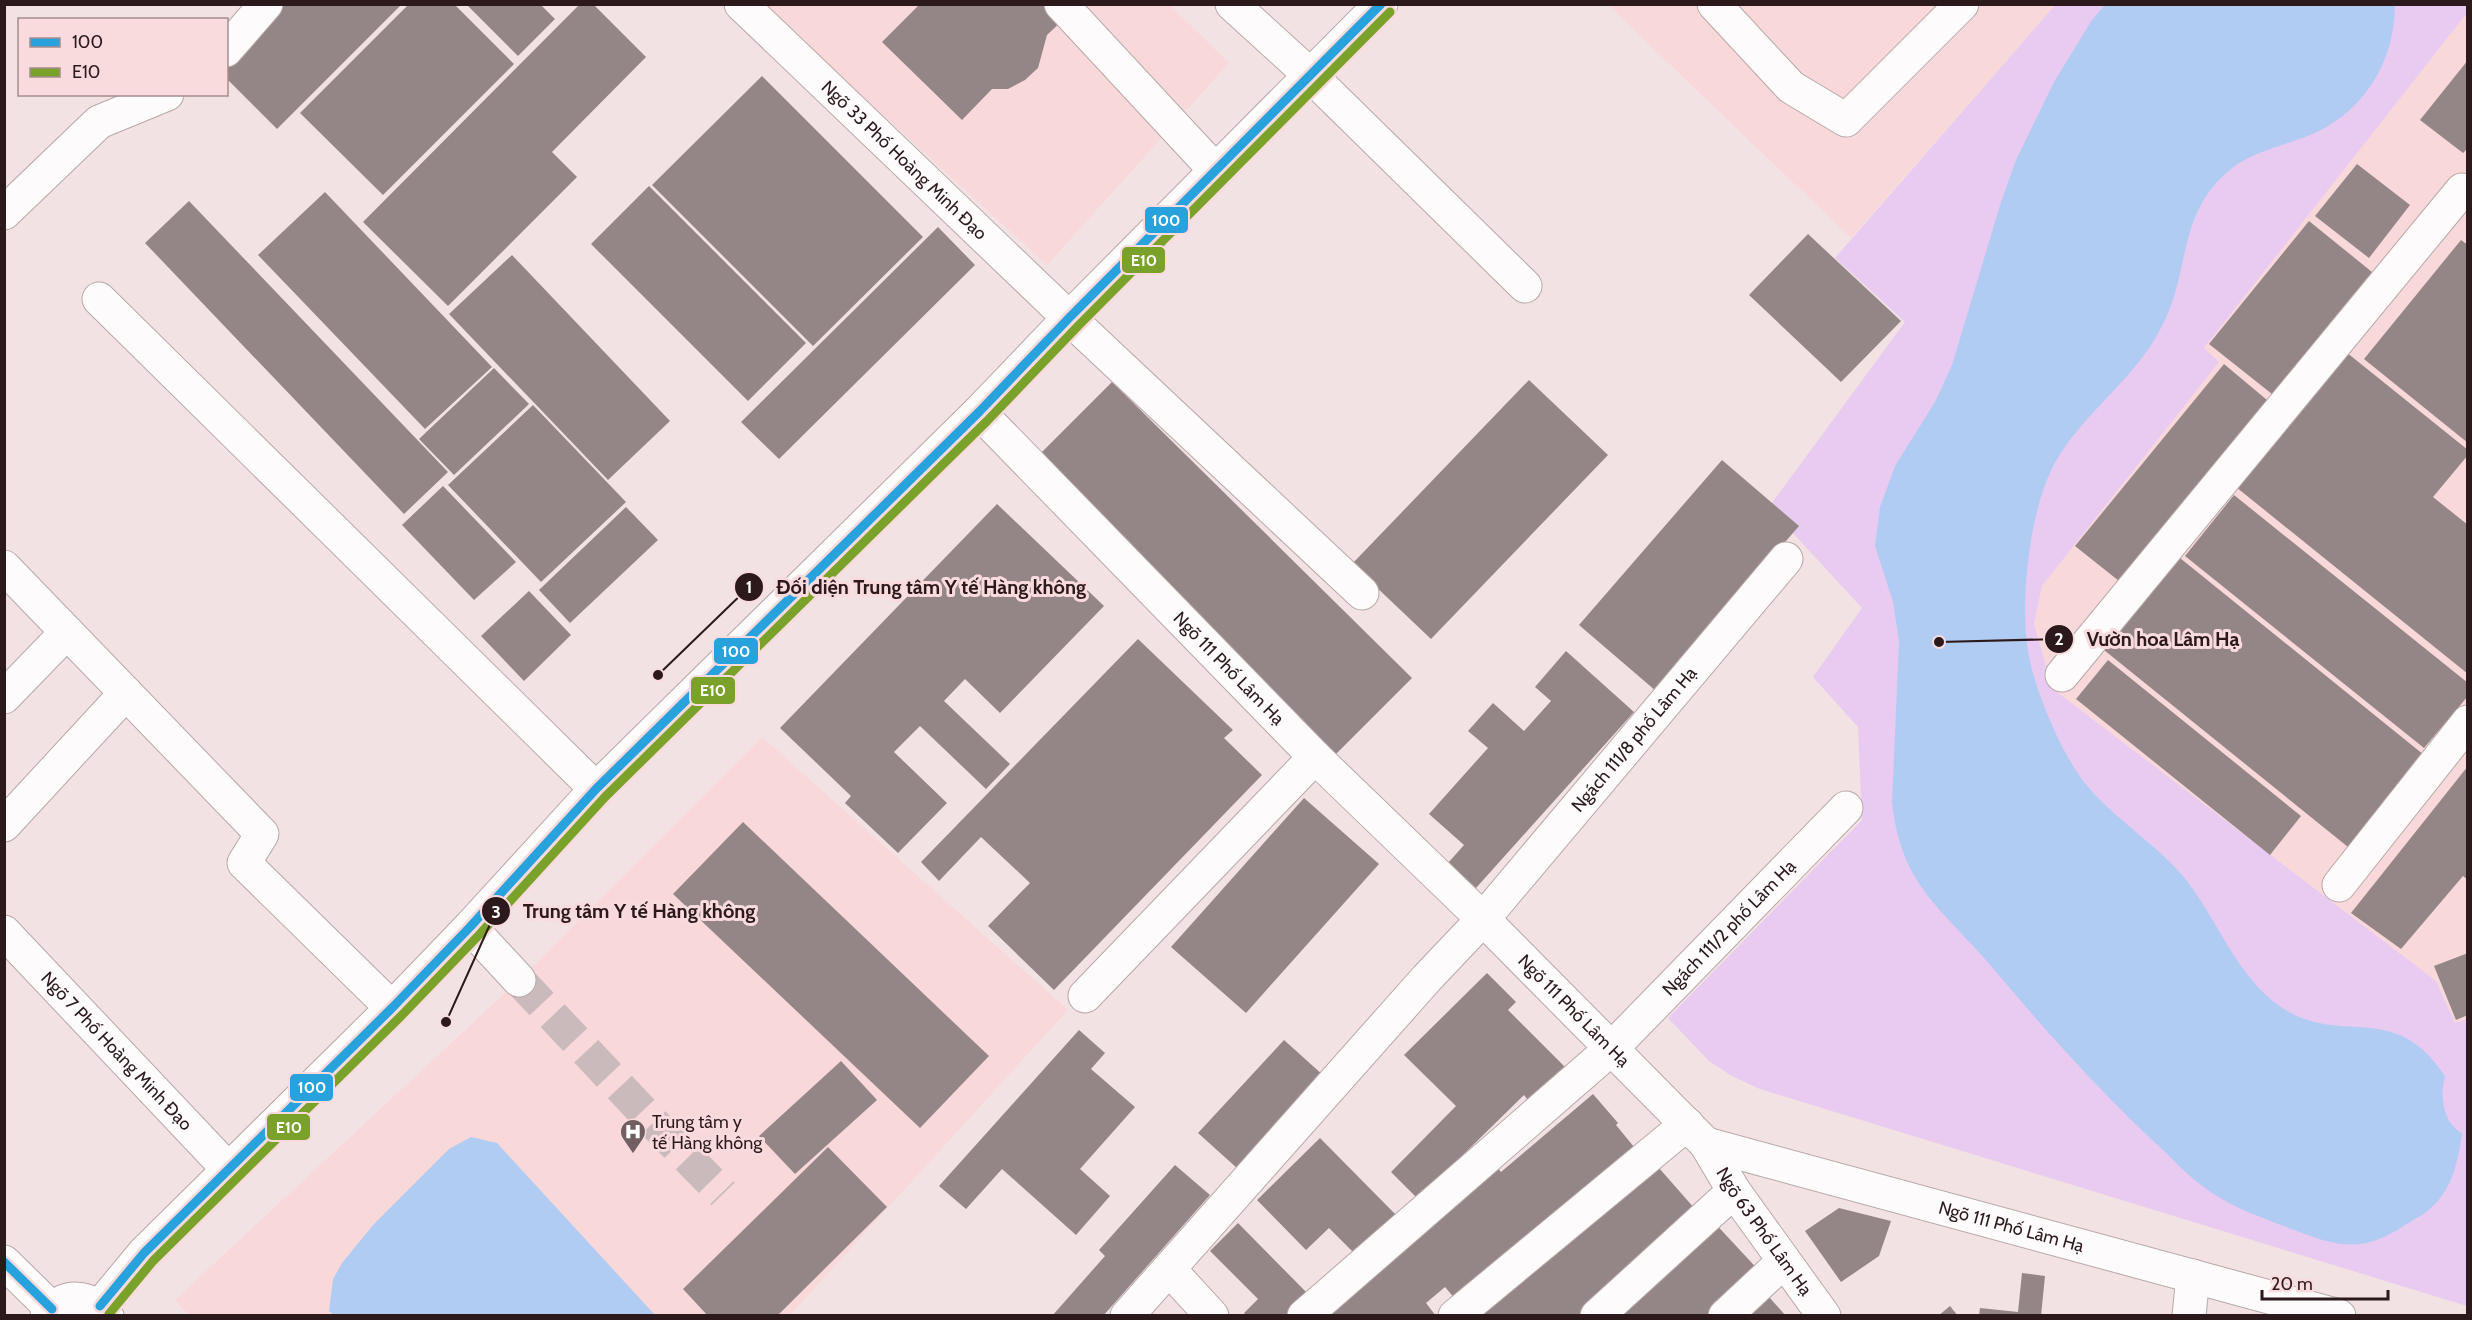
<svg xmlns="http://www.w3.org/2000/svg" width="2472" height="1320" font-family="Cabin,sans-serif">
<style>
.built{fill:#f9d8da}
.green{fill:#e9caf0}
.water{fill:#b1ccf3}
.building{fill:#948687}
.lines{fill:none;stroke-linecap:round;stroke-linejoin:round}
.minor-tunnel{stroke:#cababb;stroke-width:33;stroke-dasharray:33 16;stroke-linecap:butt}
.minor-casing{stroke:#b8a8a9;stroke-width:35}
.minor{stroke:#fdfbfb;stroke-width:33}
.bus-1-casing{stroke:#f9dbdd;stroke-width:14}
.bus-2-casing{stroke:#f9dbdd;stroke-width:14}
.bus-1{stroke:#28a2dd;stroke-width:9}
.bus-2{stroke:#7aa22a;stroke-width:9}
.labels{text-anchor:middle;dominant-baseline:central;stroke-width:6;stroke-linejoin:round;paint-order:stroke}
.street-label{font-size:18px;fill:#2b191b;stroke:#f9dbdd}
.poi-label{font-size:18px;fill:#2b191b;stroke:#f9dbdd;text-anchor:start}
.leader{fill:none;stroke:#2b191b;stroke-width:2}
.callout-dot{fill:#2b191b;stroke:#f9dbdd;stroke-width:2}
.mark-label{font-size:18px;text-anchor:middle;font-weight:bold;fill:#fff}
.callout-label{font-size:20px;text-anchor:middle;font-weight:bold;fill:#2b191b;stroke:#f9dbdd;stroke-width:6;stroke-linejoin:round;paint-order:stroke}
.line-badge{stroke:#f9dbdd;stroke-width:2}
.badge-label{font-size:16px;text-anchor:middle;font-weight:bold;fill:#fff}
</style>
<rect width="100%" height="100%" fill="#f2e2e3"/>
<!-- built -->
<path class="built" d="M 763,5 L 1170,5 L 1229,63 L 1047,265 Z
M 1608,5 L 2055,5 L 1851,238 Z
M 2467,13 L 2467,1019 L 2455,1024 L 2436,981 L 2053,689 L 2034,624 L 2042,586 L 2219,362 L 2203,349 Z
M 762,737 L 1068,1010 L 790,1315 L 190,1316 L 175,1300 L 519,980 Z"/>
<!-- green -->
<path class="green" d="M 2055,5 L 2467,5 L 2467,13 L 2204,348 L 2219,362 L 2042,586 L 2034,624 L 2053,689 L 2436,981 L 2455,1023 L 2467,1019 L 2467,1306 L 1760,1089 L 1732,1076 L 1709,1061 L 1668,1018 L 1862,820 L 1858,727 L 1813,677 L 1862,608 L 1769,507 L 1905,322 L 1835,258 Z"/>
<!-- water -->
<path class="water" d="M 2105,5 L 2395,5 C 2395,58 2367,108 2317,132 C 2289,145 2257,149 2232,168 C 2175,214 2192,271 2161,328 C 2132,385 2074,418 2049,475 C 2029,521 2020,602 2028,651 C 2034,689 2061,752 2084,782 C 2114,820 2158,844 2187,881 C 2218,921 2238,978 2281,1007 C 2340,1048 2394,998 2445,1076 C 2440,1095 2442,1122 2462,1133 C 2459,1157 2453,1186 2435,1204 C 2427,1213 2415,1219 2405,1225 C 2359,1256 2334,1245 2286,1227 C 2260,1217 2235,1208 2212,1193 C 2194,1181 2179,1166 2164,1151 C 2117,1108 2074,1062 2032,1014 C 2013,992 1995,970 1975,948 C 1928,897 1901,876 1892,803 L 1899,641 L 1893,602 L 1875,546 L 1880,507 L 1895,466 L 1935,402 L 1952,365 L 2001,202 L 2016,160 L 2054,82 L 2092,20 Z
M 471,1137 L 497,1143 L 655,1315 L 334,1315 L 329,1311 L 333,1279 L 342,1263 L 374,1224 L 449,1149 Z"/>
<!-- building -->
<path class="building" d="M 275,4 L 402,4 L 277,129 L 226,78 L 226,53 Z
M 409,4 L 454,4 L 514,64 L 383,195 L 300,113 Z
M 466,4 L 540,4 L 555,19 L 518,56 Z
M 580,4 L 593,4 L 646,57 L 552,152 L 577,177 L 448,306 L 363,222 Z
M 920,4 L 1054,4 L 1067,16 L 1047,35 L 1038,68 L 1025,80 L 1008,89 L 992,89 L 962,120 L 882,42 Z
M 2468,60 L 2468,148 L 2463,153 L 2420,120 Z
M 762,76 L 923,237 L 813,346 L 652,185 Z
M 2357,164 L 2410,205 L 2369,258 L 2315,216 Z
M 649,186 L 806,343 L 748,401 L 591,244 Z
M 325,192 L 492,367 L 425,429 L 258,255 Z
M 189,201 L 448,472 L 404,514 L 145,243 Z
M 2309,221 L 2372,272 L 2272,394 L 2209,344 Z
M 938,227 L 975,265 L 779,459 L 741,422 Z
M 1808,234 L 1901,321 L 1841,382 L 1749,295 Z
M 2461,240 L 2468,245 L 2468,443 L 2364,359 Z
M 512,255 L 670,421 L 608,480 L 449,314 Z
M 2346,352 L 2468,450 L 2468,455 L 2433,497 L 2468,525 L 2468,674 L 2236,487 Z
M 2224,364 L 2267,400 L 2119,581 L 2075,546 Z
M 494,368 L 529,404 L 454,475 L 419,439 Z
M 1529,380 L 1608,455 L 1431,639 L 1352,564 Z
M 1112,382 L 1412,678 L 1333,757 L 1034,460 Z
M 533,405 L 626,502 L 541,582 L 448,485 Z
M 1722,460 L 1799,526 L 1656,691 L 1579,625 Z
M 443,486 L 516,562 L 474,600 L 402,525 Z
M 2234,495 L 2468,683 L 2468,696 L 2424,748 L 2185,556 Z
M 997,504 L 1104,606 L 1000,713 L 965,679 L 944,701 L 1010,764 L 986,789 L 920,726 L 894,752 L 947,803 L 898,853 L 845,803 L 851,796 L 780,728 Z
M 626,507 L 658,540 L 570,623 L 539,590 Z
M 2180,558 L 2424,755 L 2348,847 L 2104,650 Z
M 529,591 L 571,635 L 524,681 L 481,636 Z
M 1138,639 L 1233,730 L 1224,738 L 1262,775 L 1054,990 L 988,926 L 1030,883 L 981,837 L 939,881 L 921,862 Z
M 1566,651 L 1634,712 L 1476,888 L 1448,863 L 1464,845 L 1429,814 L 1488,748 L 1468,731 L 1493,703 L 1524,731 L 1551,701 L 1535,687 Z
M 2108,660 L 2301,816 L 2270,855 L 2076,699 Z
M 2468,766 L 2468,880 L 2463,876 L 2401,949 L 2351,913 Z
M 1304,798 L 1379,864 L 1246,1013 L 1171,947 Z
M 743,822 L 989,1056 L 920,1128 L 673,894 Z
M 2468,953 L 2468,1015 L 2456,1020 L 2434,966 Z
M 1487,973 L 1516,1002 L 1508,1010 L 1567,1069 L 1531,1104 L 1524,1095 L 1418,1199 L 1391,1172 L 1456,1106 L 1404,1055 Z
M 1079,1030 L 1105,1053 L 1091,1069 L 1135,1107 L 1080,1169 L 1110,1196 L 1076,1235 L 1002,1169 L 966,1209 L 939,1186 Z
M 1284,1040 L 1324,1076 L 1238,1169 L 1198,1133 Z
M 841,1061 L 877,1100 L 795,1174 L 759,1136 Z
M 1593,1094 L 1618,1123 L 1616,1125 L 1639,1153 L 1456,1300 L 1445,1287 L 1426,1303 L 1436,1316 L 1320,1316 L 1495,1165 L 1501,1172 Z
M 1320,1138 L 1399,1218 L 1358,1257 L 1329,1228 L 1306,1250 L 1257,1200 Z
M 828,1147 L 887,1207 L 777,1316 L 708,1316 L 683,1289 Z
M 1652,1160 L 1702,1217 L 1588,1316 L 1471,1316 Z
M 1175,1165 L 1210,1195 L 1103,1316 L 1052,1316 L 1105,1256 L 1099,1250 Z
M 1839,1208 L 1891,1221 L 1879,1256 L 1841,1282 L 1805,1231 Z
M 1711,1219 L 1764,1276 L 1720,1316 L 1605,1316 Z
M 1238,1223 L 1309,1295 L 1288,1316 L 1246,1316 L 1244,1313 L 1258,1299 L 1210,1251 Z
M 2022,1273 L 2045,1276 L 2041,1316 L 1979,1316 L 1980,1308 L 2018,1312 Z
M 1760,1287 L 1786,1316 L 1729,1316 Z
M 1950,1306 L 1958,1316 L 1938,1316 Z"/>
<g class="lines">
<!-- minor-tunnel -->
<path class="minor-tunnel" d="M 519,980 L 668,1138 L 723,1194"/>
<defs>
<g id="minor">
<path id="s1" d="M 741,4 L 1069,318 L 1362,593"/>
<path d="M 1061,4 L 1216,171"/>
<path d="M 1232,4 L 1310,75 L 1525,286"/>
<path d="M 1714,4 L 1791,87 L 1846,120 L 1962,4"/>
<path d="M 226,50 L 266,4"/>
<path d="M 4,213 L 99,122 L 167,94"/>
<path d="M 99,299 L 596,789"/>
<path id="s2" d="M 979,412 L 1315,757 L 1483,919 L 1706,1144 L 2339,1316"/>
<path d="M 4,567 L 262,834 L 244,863 L 392,1008"/>
<path d="M 2062,675 L 2462,190 L 2468,195"/>
<path d="M 4,697 L 67,632"/>
<path d="M 4,825 L 126,693"/>
<path d="M 2339,885 L 2468,722"/>
<path d="M 470,927 L 519,980"/>
<path id="s3" d="M 4,932 L 229,1170"/>
<path d="M 1085,996 L 1315,757"/>
<path id="s4" d="M 1706,1144 L 1734,1191 L 1824,1316"/>
<path d="M 4,1262 L 52,1309"/>
<path d="M 1170,1270 L 1212,1316"/>
<path d="M 100,1306 L 144,1253 L 392,1008 L 470,927 L 596,789 L 979,412 L 1069,318 L 1381,4"/>
<path d="M 47,1316 C 62,1292 92,1295 107,1316"/>
<path id="s5" d="M 1127,1316 L 1427,978 L 1483,919 L 1786,559"/>
<path id="s6" d="M 1304,1316 L 1612,1048 L 1846,808"/>
<path d="M 1455,1316 L 1687,1124"/>
<path d="M 1597,1316 L 1734,1191"/>
<path d="M 1725,1316 L 1784,1261"/>
<path d="M 2189,1316 L 2193,1276"/>
</g>
</defs>
<!-- minor casing -->
<use href="#minor" class="minor-casing"/>
<!-- minor -->
<use href="#minor" class="minor"/>
<defs>
<path id="bus-1" d="M 4,1262 L 52,1309
M 100,1306 L 144,1253 L 392,1008 L 470,927 L 596,789 L 979,412 L 1069,318 L 1381,4"/>
<path id="bus-2" d="M 109,1314 L 153,1261 L 401,1016 L 479,935 L 605,797 L 987,421 L 1078,326 L 1390,12"/>
</defs>
<!-- bus-1 casing -->
<use href="#bus-1" class="bus-1-casing"/>
<!-- bus-2 casing -->
<use href="#bus-2" class="bus-2-casing"/>
<!-- bus-1 -->
<use href="#bus-1" class="bus-1"/>
<!-- bus-2 -->
<use href="#bus-2" class="bus-2"/>
</g>
<!-- icons -->
<defs>
<symbol id="hospital-pin" viewBox="-11 -11 22 30"><path d="M0 17L-7.5 6A9.5 9.5 0 1 1 7.5 6Z" fill="#715f61" stroke="#f9dbdd"/><path d="M-5-5h3v3.5h4V-5h3V5h-3V1.5h-4V5h-3Z" fill="#fff"/></symbol>
</defs>
<g fill-rule="evenodd">
<use href="#hospital-pin" x="618" y="1117" width="30" height="40"/>
</g>
<g class="labels">
<!-- street labels -->
<g class="street-label">
<text stroke="none"><textPath href="#s1" startOffset="226">Ngõ 33 Phố Hoàng Minh Đạo</textPath></text>
<text stroke="none"><textPath href="#s2" startOffset="358">Ngõ 111 Phố Lâm Hạ</textPath></text>
<text stroke="none"><textPath href="#s5" startOffset="768">Ngách 111/8 phố Lâm Hạ</textPath></text>
<text stroke="none"><textPath href="#s6" startOffset="576">Ngách 111/2 phố Lâm Hạ</textPath></text>
<text stroke="none"><textPath href="#s2" startOffset="844">Ngõ 111 Phố Lâm Hạ</textPath></text>
<text stroke="none"><textPath href="#s3" startOffset="164">Ngõ 7 Phố Hoàng Minh Đạo</textPath></text>
<text stroke="none"><textPath href="#s2" startOffset="1348">Ngõ 111 Phố Lâm Hạ</textPath></text>
<text stroke="none"><textPath href="#s4" startOffset="105">Ngõ 63 Phố Lâm Hạ</textPath></text>
</g>
<!-- poi labels -->
<g class="poi-label">
<text x="652" y="1122">Trung tâm y<tspan x="652" dy="21">tế Hàng không</tspan></text>
</g>
</g>
<!-- callouts -->
<path class="leader" d="M658 675L749 587M1939 642L2059 639M446 1022L496 911"/>
<g class="callout-dot">
<circle cx="658" cy="675" r="6"/>
<circle cx="1939" cy="642" r="6"/>
<circle cx="446" cy="1022" r="6"/>
<circle cx="749" cy="587" r="15"/>
<circle cx="2059" cy="639" r="15"/>
<circle cx="496" cy="911" r="15"/>
</g>
<g class="mark-label">
<text x="749" y="593">1</text>
<text x="2059" y="645">2</text>
<text x="496" y="918">3</text>
</g>
<g class="callout-label">
<text x="931" y="594">Đối diện Trung tâm Y tế Hàng không</text>
<text x="2163" y="646">Vườn hoa Lâm Hạ</text>
<text x="639" y="918">Trung tâm Y tế Hàng không</text>
</g>
<g class="line-badge">
<rect x="1144" y="206" width="45" height="28" rx="6" fill="#28a2dd"/>
<rect x="1121" y="246" width="45" height="28" rx="6" fill="#7aa22a"/>
<rect x="713" y="637" width="46" height="28" rx="6" fill="#28a2dd"/>
<rect x="690" y="676" width="46" height="29" rx="6" fill="#7aa22a"/>
<rect x="289" y="1073" width="45" height="29" rx="6" fill="#28a2dd"/>
<rect x="266" y="1113" width="45" height="28" rx="6" fill="#7aa22a"/>
</g>
<g class="badge-label">
<text x="1166" y="226">100</text>
<text x="1144" y="266">E10</text>
<text x="736" y="657">100</text>
<text x="713" y="696">E10</text>
<text x="312" y="1093">100</text>
<text x="289" y="1133">E10</text>
</g>
<!-- border -->
<rect width="2472" height="1320" fill="none" stroke="#2b191b" stroke-width="12"/>
<!-- legend -->
<rect x="18" y="18" width="210" height="78" fill="#f9dbdd" stroke="#a78d8f" stroke-width="1.5"/>
<rect x="30" y="38" width="30" height="9" fill="#28a2dd" stroke="#a78d8f" stroke-width="1.5"/>
<text x="72" y="48" font-size="18" fill="#2b191b">100</text>
<rect x="30" y="68" width="30" height="9" fill="#7aa22a" stroke="#a78d8f" stroke-width="1.5"/>
<text x="72" y="78" font-size="18" fill="#2b191b">E10</text>
<!-- scale -->
<path d="M2262 1290v9h126v-9" fill="none" stroke="#2b191b" stroke-width="3"/>
<text x="2271" y="1290" font-size="18" fill="#2b191b" stroke="#f9dbdd" stroke-width="4.5" paint-order="stroke">20 m</text>
</svg>
